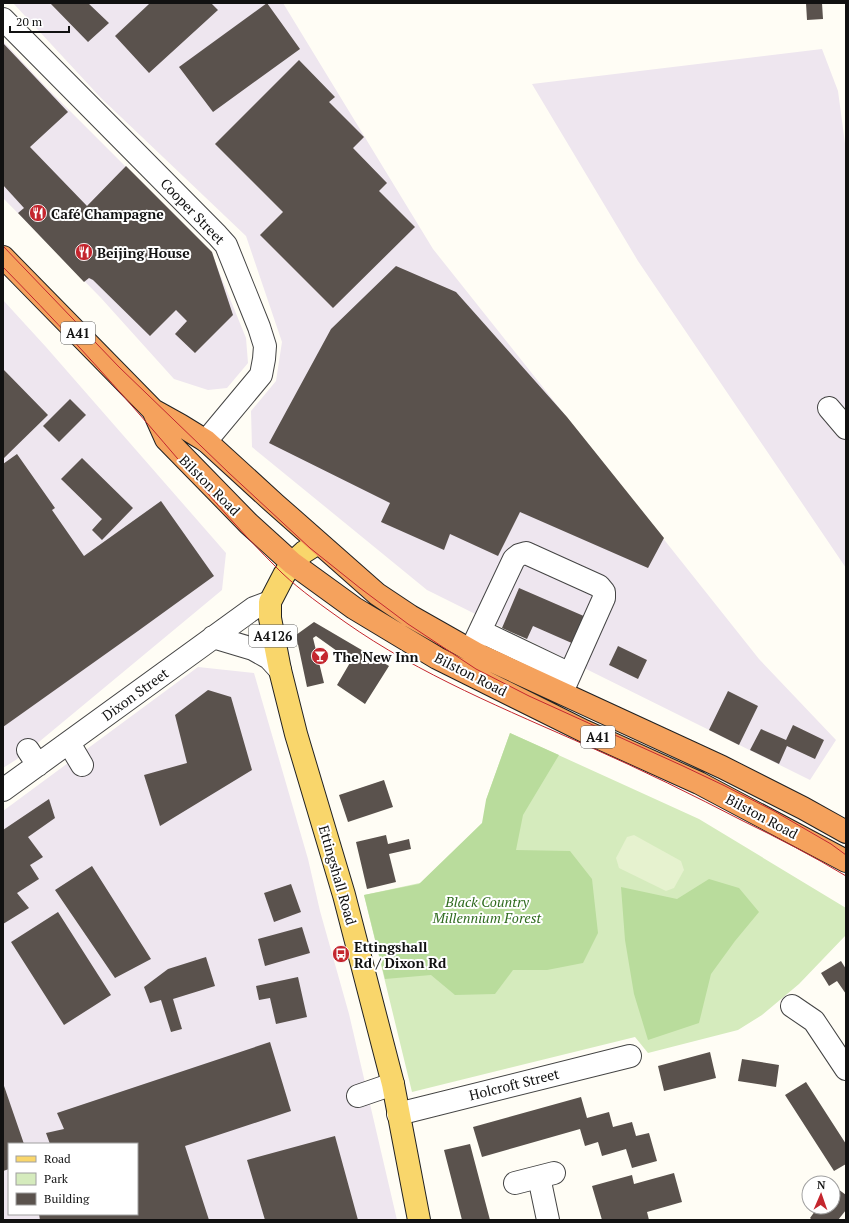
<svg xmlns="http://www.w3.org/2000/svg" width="849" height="1223" font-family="'PT Serif',serif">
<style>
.industrial{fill:#eee6ef;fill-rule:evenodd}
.green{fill:#d5ebbd}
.forest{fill:#b9dc9c}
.pitch{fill:#e6f2cf}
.building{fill:#5a524d}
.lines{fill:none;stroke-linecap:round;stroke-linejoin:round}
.minor-casing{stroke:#444;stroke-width:24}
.major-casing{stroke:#222;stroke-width:24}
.highway-casing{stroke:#222;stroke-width:24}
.minor{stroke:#fff;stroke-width:22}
.major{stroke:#f9d66b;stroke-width:22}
.highway{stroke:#f5a25d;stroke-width:22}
.tram{stroke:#c4262e;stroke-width:1}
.labels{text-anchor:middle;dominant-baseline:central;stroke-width:4;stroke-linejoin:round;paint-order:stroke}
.shield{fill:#fff;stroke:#585858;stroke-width:1}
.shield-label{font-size:13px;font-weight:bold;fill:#111}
.street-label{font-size:14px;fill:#111;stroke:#fff}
.poi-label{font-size:14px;font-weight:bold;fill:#111;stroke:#fff;text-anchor:start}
.park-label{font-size:14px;font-style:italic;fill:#2f6b1f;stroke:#fff}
</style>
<rect width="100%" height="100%" fill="#fffdf5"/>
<!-- industrial -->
<path class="industrial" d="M 13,3 L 283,3 L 433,249 L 759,659 L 836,740 L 810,780 L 427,590 L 252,447 L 251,411 L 276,381 L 282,342 L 246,236 L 101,98 Z
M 3,41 L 47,88 L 211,252 L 246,338 L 248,363 L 227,388 L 208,390 L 174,379 L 101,298 L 3,198 Z
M 822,49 L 838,91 L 846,151 L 846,568 L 638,261 L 532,84 Z
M 3,300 L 46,347 L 226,553 L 222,590 L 22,756 L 3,768 Z
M 198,667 L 254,673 L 308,859 L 320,911 L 349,1014 L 397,1220 L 3,1220 L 3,811 ZM 9,1144 L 137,1144 L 137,1214 L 9,1214 Z"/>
<!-- green -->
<path class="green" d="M 510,733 L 699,819 L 846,908 L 846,935 L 799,984 L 762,1015 L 738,1030 L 648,1053 L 635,1037 L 412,1092 L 364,895 L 494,867 L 486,800 Z"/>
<!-- forest -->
<path class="forest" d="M 510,733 L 559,755 L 523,815 L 516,850 L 570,851 L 592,879 L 598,933 L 583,963 L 547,970 L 513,970 L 495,994 L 455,995 L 431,975 L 385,979 L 364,895 L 419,884 L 482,823 L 486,800 Z
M 709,879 L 739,888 L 759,912 L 735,941 L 711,974 L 699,1023 L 648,1040 L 634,994 L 625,940 L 621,887 L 677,899 Z"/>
<!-- pitch -->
<path class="pitch" d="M 634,835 L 681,861 L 684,870 L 674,888 L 666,891 L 619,868 L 616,858 L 627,837 Z"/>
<!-- building -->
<path class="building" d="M 50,3 L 88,3 L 109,23 L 88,42 Z
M 145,3 L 211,3 L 218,10 L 149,73 L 115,36 L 149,4 Z
M 267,3 L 300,49 L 213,112 L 179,67 Z
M 806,3 L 822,3 L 823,19 L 807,20 Z
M 3,43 L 68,112 L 30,147 L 87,206 L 126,166 L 212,252 L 233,315 L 195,353 L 175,334 L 187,321 L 176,310 L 150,336 L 93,280 L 89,278 L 84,282 L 18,213 L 24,208 L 3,185 Z
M 299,60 L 335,97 L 329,102 L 364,137 L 353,148 L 387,183 L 379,191 L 415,227 L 333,308 L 260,235 L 283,212 L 215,144 Z
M 396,266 L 456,292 L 567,417 L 664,538 L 648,568 L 520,512 L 498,556 L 450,534 L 444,550 L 381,522 L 390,503 L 269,443 L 331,329 Z
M 3,369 L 48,415 L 3,459 Z
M 70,399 L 86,415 L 59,442 L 43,426 Z
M 17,454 L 55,508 L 52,510 L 84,556 L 161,501 L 214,576 L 138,631 L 3,727 L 3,464 Z
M 82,458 L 133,508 L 102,540 L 92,530 L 102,519 L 61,479 Z
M 519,588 L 586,617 L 574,644 L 533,626 L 527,639 L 502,628 Z
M 314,622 L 389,666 L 365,704 L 337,685 L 351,661 L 316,636 L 313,638 L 324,683 L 307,687 L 296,635 Z
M 618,646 L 647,660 L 638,679 L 609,665 Z
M 208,690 L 231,697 L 252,770 L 160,826 L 144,775 L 187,763 L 175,715 Z
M 728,691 L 758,706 L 739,745 L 709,730 Z
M 793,725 L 824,740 L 815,759 L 787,746 L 779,764 L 750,750 L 761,729 L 786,740 Z
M 384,780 L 393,807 L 348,822 L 339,795 Z
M 49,799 L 55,818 L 28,837 L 43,857 L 30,865 L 39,879 L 17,893 L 29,908 L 3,924 L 3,830 Z
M 386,835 L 388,844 L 409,839 L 411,849 L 389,854 L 396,882 L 367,889 L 356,842 Z
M 92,866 L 151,959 L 115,978 L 55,890 Z
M 291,884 L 301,912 L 274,922 L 264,893 Z
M 58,912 L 111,995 L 64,1025 L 11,942 Z
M 302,927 L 310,953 L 265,966 L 258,939 Z
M 206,957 L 215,986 L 173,999 L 182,1029 L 171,1032 L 161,1000 L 150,1003 L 144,987 L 168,969 Z
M 841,961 L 846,969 L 846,994 L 837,981 L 829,986 L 821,973 Z
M 298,977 L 307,1017 L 276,1024 L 270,998 L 259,1000 L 256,986 Z
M 270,1042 L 291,1111 L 185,1146 L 209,1220 L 40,1220 L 39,1214 L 137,1214 L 137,1144 L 50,1144 L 46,1133 L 64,1129 L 57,1113 Z
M 710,1052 L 716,1078 L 664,1091 L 658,1066 Z
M 742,1059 L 779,1065 L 776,1087 L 738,1081 Z
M 806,1082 L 846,1144 L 846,1164 L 834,1171 L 785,1095 Z
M 3,1083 L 24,1144 L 9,1144 L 9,1169 L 3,1171 Z
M 581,1097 L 587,1118 L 609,1112 L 613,1127 L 632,1122 L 636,1136 L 649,1133 L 657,1161 L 632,1168 L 626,1149 L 602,1156 L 598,1142 L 585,1146 L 580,1129 L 482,1157 L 473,1127 Z
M 335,1136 L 358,1220 L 265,1220 L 247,1160 Z
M 470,1144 L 490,1220 L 462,1220 L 444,1150 Z
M 674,1173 L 682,1202 L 647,1212 L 649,1220 L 602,1220 L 592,1186 L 632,1175 L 634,1184 Z
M 834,1186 L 846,1195 L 846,1210 L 838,1220 L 812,1220 L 810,1218 L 818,1207 L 833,1207 Z"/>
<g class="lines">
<defs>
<path id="minor" d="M 3,19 L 217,235 L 226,245 L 259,327 L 265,346 L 264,359 L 261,375 L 206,441
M 829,408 L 846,428
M 480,631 L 570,674
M 213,637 L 253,649 L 269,658 L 280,670
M 471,650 L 514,559 L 519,555 L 526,553 L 599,586 L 604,592 L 604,598 L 562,692
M 69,743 L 82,765
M 28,750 L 38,765
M 3,790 L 254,608 L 270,602
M 792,1006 L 814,1021 L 846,1069
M 358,1096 L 393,1084
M 398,1114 L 630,1056
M 539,1177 L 548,1220
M 515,1183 L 554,1173"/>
<path id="major" d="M 318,543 L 304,552 L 292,563 L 284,575 L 270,602 L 270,618 L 280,670 L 296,734 L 344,895 L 393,1084 L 419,1220"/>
<path id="highway" d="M 3,257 L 153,410 L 180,425 L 206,441 L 275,504 L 377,594 L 410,616 L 477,654 L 722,767 L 803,808 L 846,832
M 153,410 L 166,439 L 249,524 L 292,563 L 354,608 L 437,658 L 584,731 L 699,783 L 846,861"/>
</defs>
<!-- minor casing -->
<use href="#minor" class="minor-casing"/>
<!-- major casing -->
<use href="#major" class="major-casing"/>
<!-- highway casing -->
<use href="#highway" class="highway-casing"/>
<!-- minor -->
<use href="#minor" class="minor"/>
<!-- major -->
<use href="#major" class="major"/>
<!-- highway -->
<use href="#highway" class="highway"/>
<!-- tram -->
<path class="tram" d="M 3,246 L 119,367 L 229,473 L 310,548 L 360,588 L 408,624 L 476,669 L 529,696 L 683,766 L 723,785 L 774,811 L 831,844 L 846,855
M 3,267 C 53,318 101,370 147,423 C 191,474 234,526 282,573 C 301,591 324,607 345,622 C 420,675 507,710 590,747 C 642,770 693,795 743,821 C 778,838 813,856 846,876"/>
</g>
<!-- icons -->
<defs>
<symbol id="restaurant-disc" viewBox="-11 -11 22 22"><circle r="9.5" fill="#c4262e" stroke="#fff"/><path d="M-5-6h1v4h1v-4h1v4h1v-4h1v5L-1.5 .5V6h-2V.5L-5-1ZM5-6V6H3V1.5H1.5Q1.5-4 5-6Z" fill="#fff"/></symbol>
<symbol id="bar-disc" viewBox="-11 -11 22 22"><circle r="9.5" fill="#c4262e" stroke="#fff"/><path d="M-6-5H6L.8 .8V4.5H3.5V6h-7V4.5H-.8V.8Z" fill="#fff"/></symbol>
<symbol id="bus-disc" viewBox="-11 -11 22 22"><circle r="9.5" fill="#c4262e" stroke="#fff"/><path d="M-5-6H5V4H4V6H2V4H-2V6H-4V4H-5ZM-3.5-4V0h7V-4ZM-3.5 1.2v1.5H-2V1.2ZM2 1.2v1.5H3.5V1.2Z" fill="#fff"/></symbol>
</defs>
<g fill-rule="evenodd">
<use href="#restaurant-disc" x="28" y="203" width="20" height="20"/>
<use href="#restaurant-disc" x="74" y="242" width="20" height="20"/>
<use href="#bar-disc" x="310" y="646" width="20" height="20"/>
<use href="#bus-disc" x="331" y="944" width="20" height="20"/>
</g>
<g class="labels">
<!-- shield labels -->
<g class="shield">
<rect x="61" y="322" width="34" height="22" rx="3"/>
<rect x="249" y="625" width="48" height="22" rx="3"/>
<rect x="581" y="726" width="34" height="22" rx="3"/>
</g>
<g class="shield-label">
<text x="78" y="333">A41</text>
<text x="273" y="636">A4126</text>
<text x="598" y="737">A41</text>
</g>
<!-- street labels -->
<g class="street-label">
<text transform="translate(193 211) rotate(46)">Cooper Street</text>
<text transform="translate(210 485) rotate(45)">Bilston Road</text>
<text transform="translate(471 674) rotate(27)">Bilston Road</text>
<text transform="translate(135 694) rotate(-36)">Dixon Street</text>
<text transform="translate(762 816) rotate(28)">Bilston Road</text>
<text transform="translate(338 875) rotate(74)">Ettingshall Road</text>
<text transform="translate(514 1084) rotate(-14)">Holcroft Street</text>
</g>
<!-- poi labels -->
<g class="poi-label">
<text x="51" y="213">Café Champagne</text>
<text x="97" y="252">Beijing House</text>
<text x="333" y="656">The New Inn</text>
<text x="354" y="946">Ettingshall<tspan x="354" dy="16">Rd / Dixon Rd</tspan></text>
</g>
<!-- park labels -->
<g class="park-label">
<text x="487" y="901">Black Country<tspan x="487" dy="16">Millennium Forest</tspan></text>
</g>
</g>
<!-- border -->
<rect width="849" height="1223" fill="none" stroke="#111111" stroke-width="8"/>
<!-- legend -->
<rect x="8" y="1143" width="130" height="72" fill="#ffffff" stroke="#a0a0a0"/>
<rect x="16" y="1156" width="20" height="6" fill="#f9d66b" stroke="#a0a0a0"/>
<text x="44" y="1163" font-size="12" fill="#111111">Road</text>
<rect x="16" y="1173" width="20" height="12" fill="#d5ebbd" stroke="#a0a0a0"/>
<text x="44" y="1183" font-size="12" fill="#111111">Park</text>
<rect x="16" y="1193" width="20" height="12" fill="#5a524d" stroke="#a0a0a0"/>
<text x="44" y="1203" font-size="12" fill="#111111">Building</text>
<!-- north arrow -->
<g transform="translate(821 1195) rotate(2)"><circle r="19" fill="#ffffff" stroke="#a0a0a0"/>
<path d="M0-3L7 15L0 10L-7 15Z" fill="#c4262e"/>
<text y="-6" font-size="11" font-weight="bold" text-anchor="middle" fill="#111111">N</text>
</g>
<!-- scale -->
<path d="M10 26v6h59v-6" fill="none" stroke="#111111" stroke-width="2"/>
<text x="16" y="26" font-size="12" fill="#111111" stroke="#ffffff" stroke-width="3" paint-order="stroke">20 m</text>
</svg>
